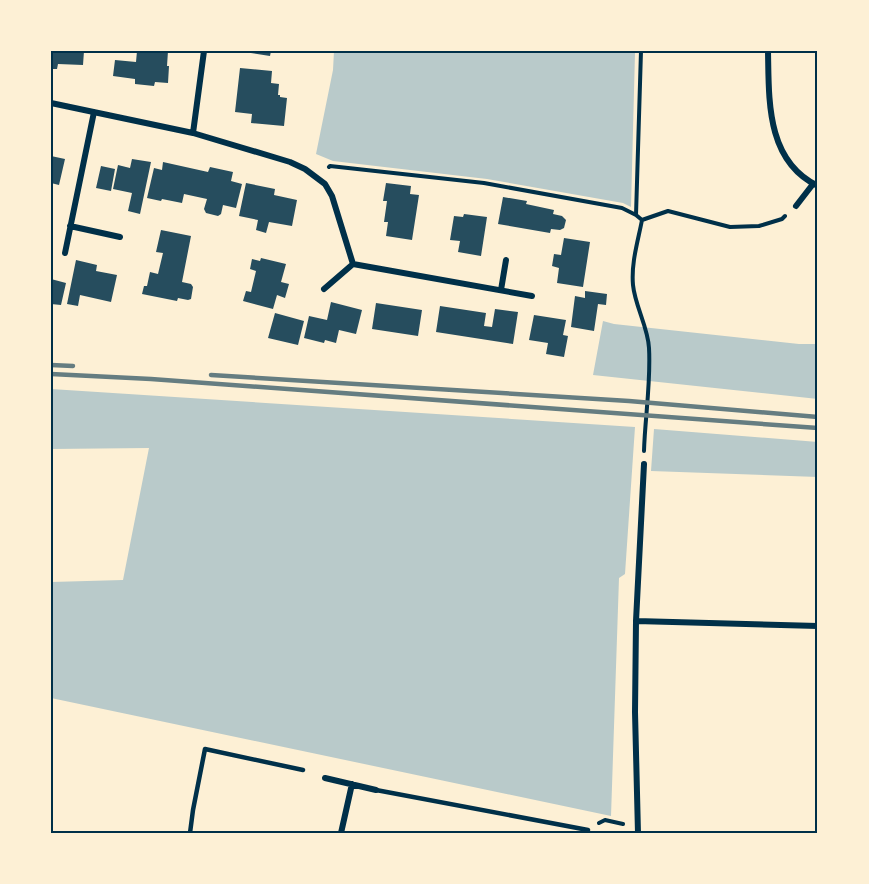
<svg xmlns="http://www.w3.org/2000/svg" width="869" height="884" font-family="'PT Serif',serif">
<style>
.green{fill:#b9caca}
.building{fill:#264d5e}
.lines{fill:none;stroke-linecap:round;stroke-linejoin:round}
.path{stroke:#003049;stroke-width:4}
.service{stroke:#003049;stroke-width:4.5}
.minor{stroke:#003049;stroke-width:6}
.rail{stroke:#657d81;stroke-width:4.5}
.neatline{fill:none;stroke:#003049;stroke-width:2}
</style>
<rect width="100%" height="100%" fill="#fdf0d5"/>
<!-- green -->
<path class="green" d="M 334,51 L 618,51 L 635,53 L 631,207 L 623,203 L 487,179 L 333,161 L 316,154 L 333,70 Z
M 603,321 L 614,324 L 799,344 L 818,344 L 818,399 L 593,375 Z
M 51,389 L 635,427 L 625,574 L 619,578 L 611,816 L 51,698 L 51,582 L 123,580 L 149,448 L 51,449 Z
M 654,429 L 818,442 L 818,477 L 651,471 Z"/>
<!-- building -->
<path class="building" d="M 51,51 L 84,51 L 83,65 L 58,64 L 57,69 L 51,69 Z
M 137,51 L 168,51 L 167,66 L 169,66 L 168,83 L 155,82 L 154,86 L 135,84 L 135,79 L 113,76 L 115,60 L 136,62 Z
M 244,51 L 271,51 L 270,56 L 244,52 Z
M 240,68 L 272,71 L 271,83 L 279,84 L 278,95 L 280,95 L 280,97 L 287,98 L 284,126 L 251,123 L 252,114 L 235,112 Z
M 51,156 L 65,159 L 59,185 L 51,183 Z
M 132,159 L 151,162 L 140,214 L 128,211 L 132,193 L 113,189 L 118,165 L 130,168 Z
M 163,162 L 208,172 L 210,167 L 233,172 L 231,181 L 242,184 L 236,208 L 223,205 L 221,214 L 218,216 L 206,213 L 204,209 L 207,199 L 184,194 L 182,203 L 162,199 L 161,201 L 147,198 L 154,168 L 162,170 Z
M 101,166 L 115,169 L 111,191 L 96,188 Z
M 246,183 L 275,189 L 274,195 L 297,200 L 292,226 L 269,222 L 266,233 L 256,230 L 258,220 L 239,216 Z
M 386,183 L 411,186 L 410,194 L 419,195 L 412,240 L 386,236 L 388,222 L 384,222 L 387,201 L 383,201 Z
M 503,197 L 527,201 L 526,204 L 554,210 L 553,214 L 562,216 L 566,220 L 564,228 L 560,230 L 551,229 L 550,233 L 498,224 Z
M 464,214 L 487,217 L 481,256 L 458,252 L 460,241 L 450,240 L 454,216 L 463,217 Z
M 161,230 L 191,236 L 182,282 L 191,284 L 193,287 L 191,299 L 188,300 L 178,298 L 177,301 L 142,294 L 144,286 L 147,286 L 150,272 L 158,274 L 163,253 L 156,252 Z
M 564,238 L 590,242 L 583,287 L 557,283 L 559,268 L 552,266 L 554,254 L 561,255 Z
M 261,258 L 286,264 L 281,282 L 289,284 L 285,298 L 277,295 L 273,309 L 243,301 L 246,291 L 251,292 L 256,271 L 250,269 L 252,259 L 260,261 Z
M 76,260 L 97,265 L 96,271 L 117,275 L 111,302 L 80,295 L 78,306 L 67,304 Z
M 51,279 L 66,283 L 61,305 L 51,304 Z
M 585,291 L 607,294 L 606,305 L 598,304 L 594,331 L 571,327 L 575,296 L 585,298 Z
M 331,302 L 362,310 L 356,334 L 339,330 L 336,343 L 325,340 L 324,343 L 304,338 L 309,316 L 327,320 Z
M 376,303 L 422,310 L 418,336 L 372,329 Z
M 440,306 L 486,313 L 484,326 L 492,327 L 495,309 L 518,312 L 513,344 L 436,332 Z
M 275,313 L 304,321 L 298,345 L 268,338 Z
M 534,315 L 566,320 L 563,335 L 568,336 L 564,357 L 546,354 L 548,343 L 529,340 Z"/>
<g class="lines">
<!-- path -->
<path class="path" d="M 329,167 L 330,166 L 484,183 L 622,208 L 636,215 L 642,220
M 636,215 L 641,51
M 642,220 C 638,241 631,263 633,285 C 635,306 648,327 649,348 C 651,383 645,417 644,451
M 642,220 L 668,211 L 730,227 L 759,226 L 782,219 L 785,216
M 599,823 L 605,820 L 623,824"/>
<!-- service -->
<path class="service" d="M 376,790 L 588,830
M 190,833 L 193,810 L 205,749 L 303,770"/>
<!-- minor -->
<path class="minor" d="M 768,51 C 769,100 766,161 818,186
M 51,103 L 193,133 L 290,162 L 305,169 L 325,184 L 332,196 L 353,264
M 193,133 L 204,51
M 796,206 L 813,184
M 70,226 L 120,237
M 65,253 L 94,112
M 324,289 L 353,264 L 532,296
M 501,290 L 506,260
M 636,621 L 818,626
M 325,778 L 376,790
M 341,833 L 352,784
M 638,833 L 635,712 L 636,621 L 644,464"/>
<!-- rail -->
<path class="rail" d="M 51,365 L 73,366
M 51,374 L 151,379 L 818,428
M 211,375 L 629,401 L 818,417"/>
</g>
<!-- border -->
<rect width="869" height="884" fill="none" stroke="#fdf0d5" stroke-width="105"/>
<rect x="52" y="52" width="764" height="780" class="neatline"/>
</svg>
